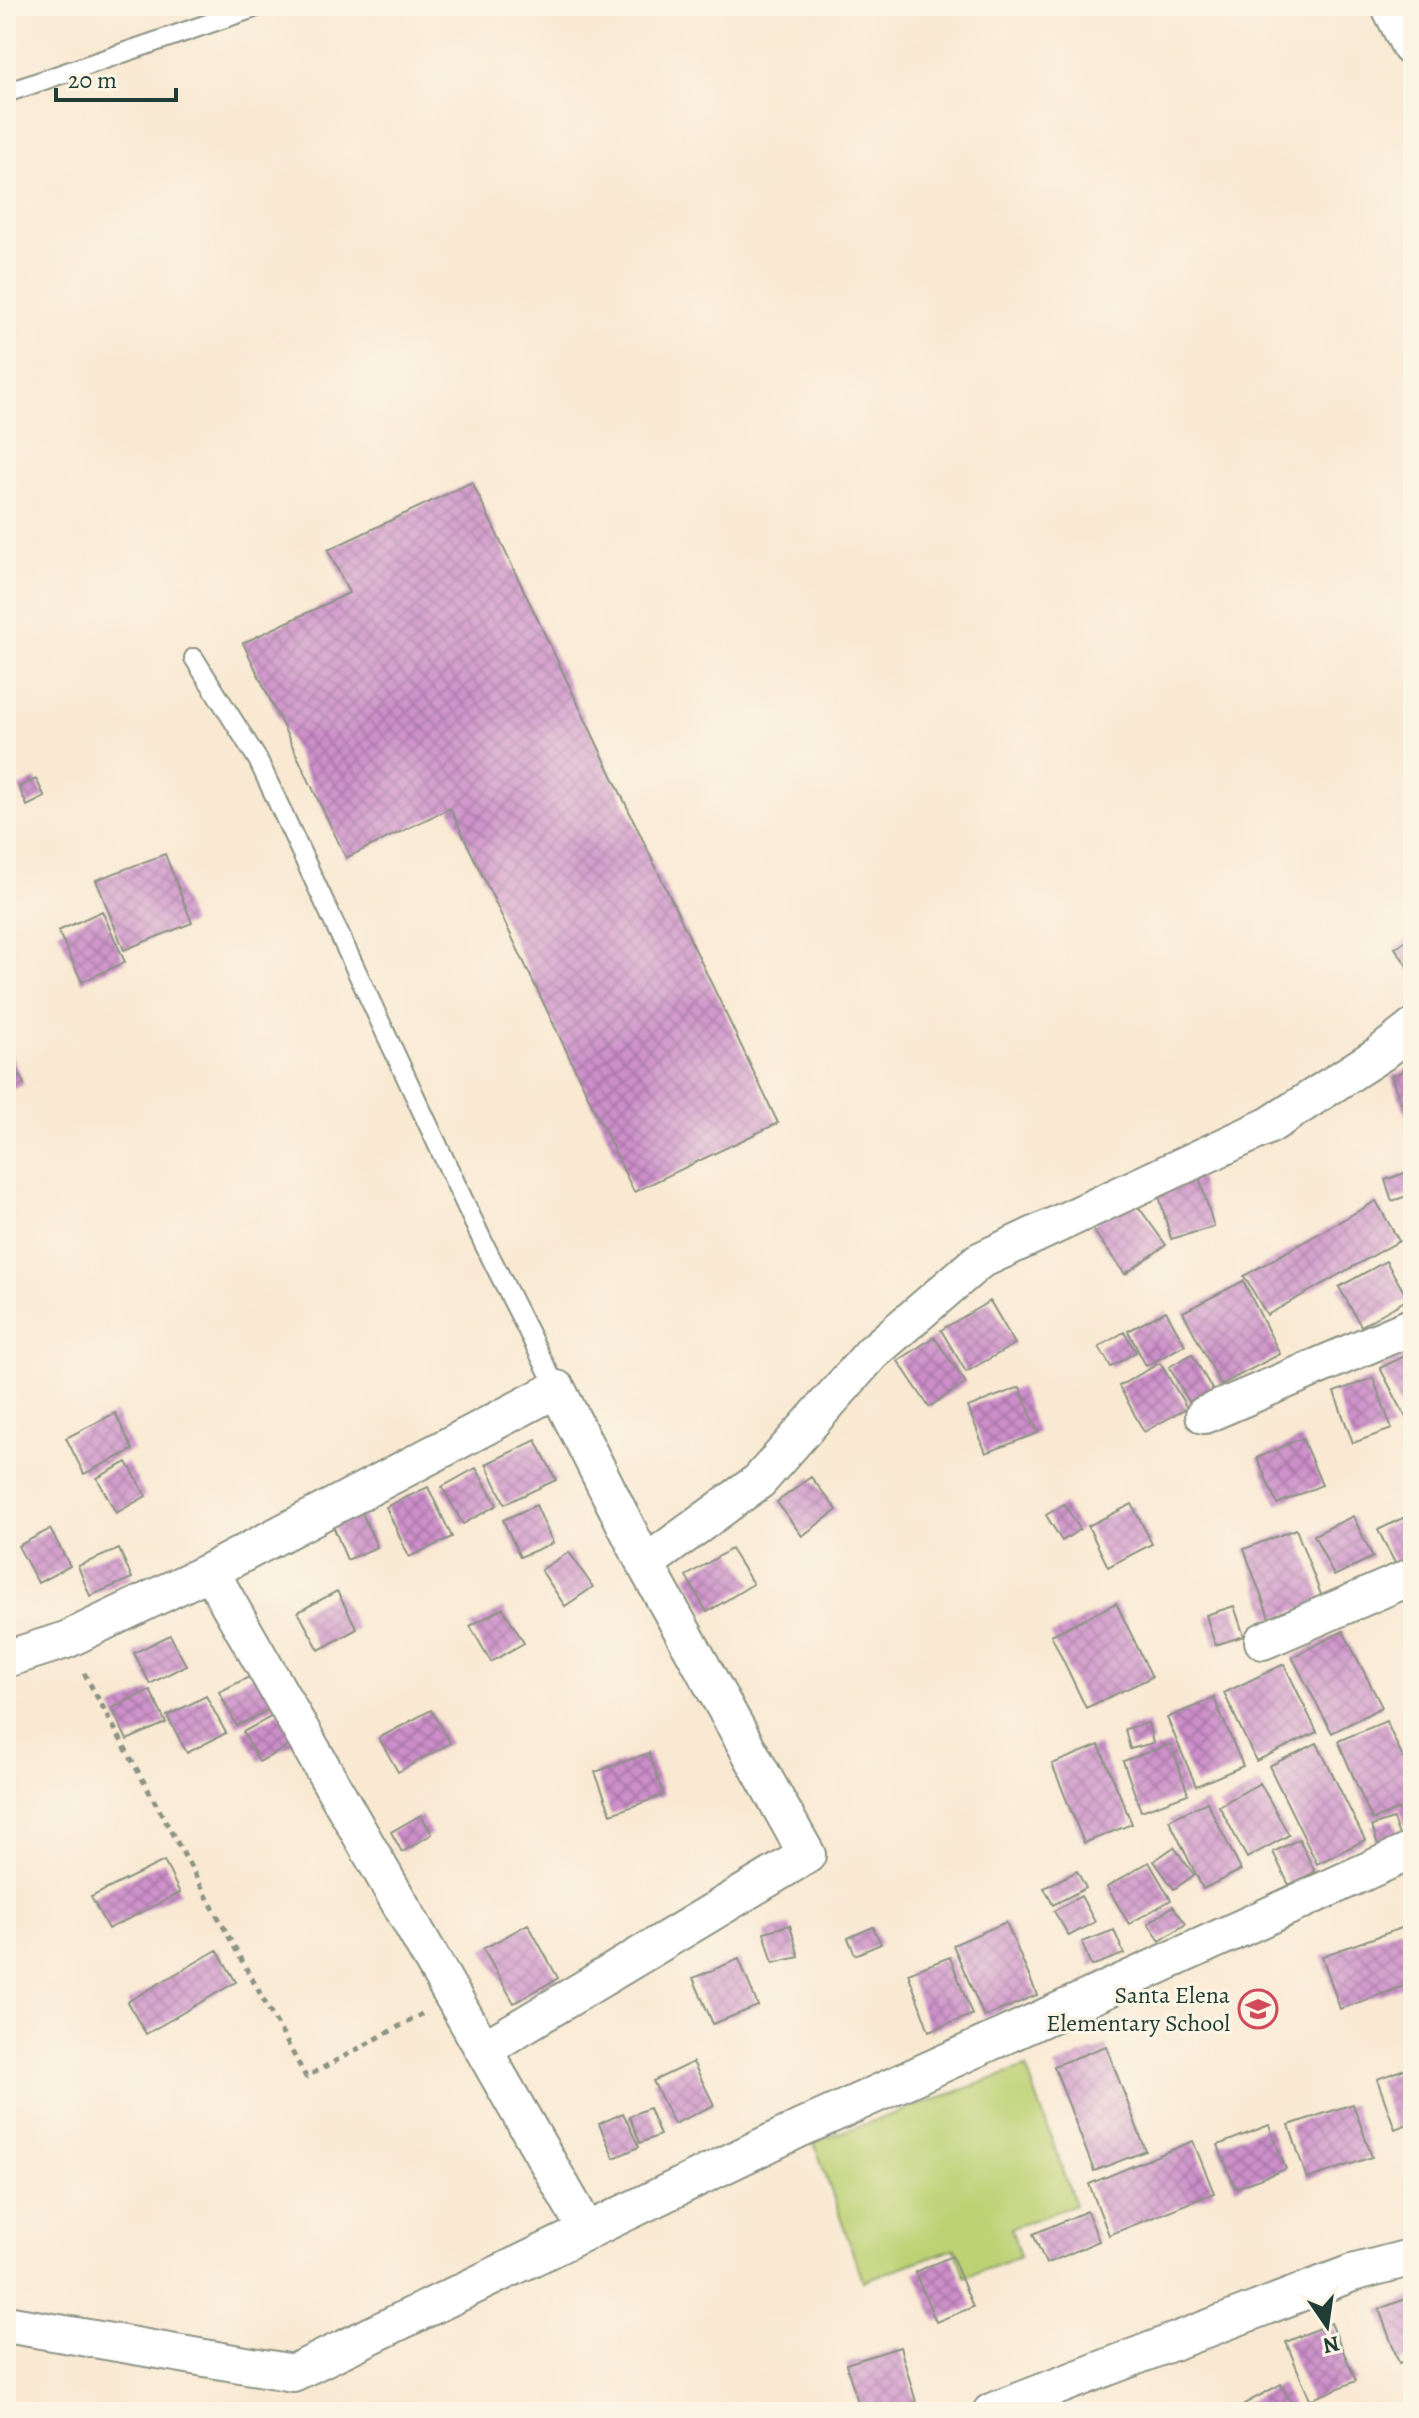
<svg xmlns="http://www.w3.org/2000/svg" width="1419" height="2418" font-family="Alegreya,serif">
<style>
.pitch{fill:#bdd174;stroke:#6e8754;stroke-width:2}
.building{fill:url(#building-cross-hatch)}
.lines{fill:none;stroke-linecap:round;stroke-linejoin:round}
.lane-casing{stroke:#8c9384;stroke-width:22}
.street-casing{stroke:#8c9384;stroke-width:40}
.primary-casing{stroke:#8c9384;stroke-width:48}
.path{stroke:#8c9384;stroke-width:5;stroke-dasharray:6 6;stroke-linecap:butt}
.lane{stroke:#fff;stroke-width:18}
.street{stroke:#fff;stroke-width:36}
.primary{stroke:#fff;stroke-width:44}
.labels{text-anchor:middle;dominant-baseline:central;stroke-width:6;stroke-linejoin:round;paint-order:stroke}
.poi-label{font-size:24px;fill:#1f3d34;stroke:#fcf5e5;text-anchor:end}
</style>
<defs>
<pattern id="building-cross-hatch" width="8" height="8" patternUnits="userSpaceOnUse" patternTransform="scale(2)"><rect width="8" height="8" fill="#cd8fca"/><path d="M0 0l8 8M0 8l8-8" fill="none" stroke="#a676a5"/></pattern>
</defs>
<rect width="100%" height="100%" fill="#fcf5e5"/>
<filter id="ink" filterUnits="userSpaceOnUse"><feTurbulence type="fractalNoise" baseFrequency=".0125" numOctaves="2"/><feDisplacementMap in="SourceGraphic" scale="16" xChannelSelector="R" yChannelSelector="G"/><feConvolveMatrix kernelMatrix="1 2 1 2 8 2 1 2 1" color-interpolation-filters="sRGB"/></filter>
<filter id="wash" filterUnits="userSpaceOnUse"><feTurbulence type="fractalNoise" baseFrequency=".006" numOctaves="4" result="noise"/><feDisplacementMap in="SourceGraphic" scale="32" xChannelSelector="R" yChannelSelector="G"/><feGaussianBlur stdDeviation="1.8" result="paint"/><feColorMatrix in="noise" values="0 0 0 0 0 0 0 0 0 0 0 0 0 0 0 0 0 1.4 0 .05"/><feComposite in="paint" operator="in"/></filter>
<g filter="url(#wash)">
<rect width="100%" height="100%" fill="#f9e9d3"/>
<!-- pitch -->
<path class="pitch" d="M 1026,2067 L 1075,2205 L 1011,2228 L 1020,2257 L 965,2277 L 955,2248 L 863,2281 L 814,2142 Z"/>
<g id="blocks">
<!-- building -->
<path class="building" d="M 472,482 L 778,1123 L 634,1192 L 450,808 L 346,858 L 243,643 L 349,593 L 328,550 Z
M 36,779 L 45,797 L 27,806 L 19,787 Z
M 165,854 L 192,923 L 124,950 L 96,880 Z
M 102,911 L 125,962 L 82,982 L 58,931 Z
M 1413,936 L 1413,974 L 1395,948 Z
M 6,1044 L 24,1084 L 6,1092 Z
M 1413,1067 L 1413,1121 L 1409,1123 L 1391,1076 Z
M 1413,1170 L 1413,1194 L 1392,1201 L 1385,1180 Z
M 1198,1173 L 1214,1227 L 1171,1239 L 1156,1185 Z
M 1132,1198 L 1166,1245 L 1125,1274 L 1090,1226 Z
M 1376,1201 L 1399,1241 L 1267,1315 L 1244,1276 Z
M 1386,1261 L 1408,1299 L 1361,1326 L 1339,1287 Z
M 1243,1281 L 1280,1354 L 1221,1385 L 1183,1312 Z
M 990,1301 L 1015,1344 L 966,1372 L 941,1330 Z
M 1166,1311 L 1185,1345 L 1146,1366 L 1128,1331 Z
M 1124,1332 L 1136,1352 L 1111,1367 L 1099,1347 Z
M 934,1337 L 966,1383 L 929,1407 L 898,1361 Z
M 1413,1352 L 1413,1431 L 1380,1368 Z
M 1192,1354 L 1213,1391 L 1190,1403 L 1169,1367 Z
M 1160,1363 L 1187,1408 L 1144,1432 L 1119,1386 Z
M 1373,1378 L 1392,1429 L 1353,1443 L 1334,1392 Z
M 1020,1387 L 1038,1433 L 986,1453 L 968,1407 Z
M 115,1413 L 133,1450 L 84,1474 L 66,1438 Z
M 1302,1438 L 1322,1485 L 1277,1504 L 1257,1458 Z
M 536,1440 L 556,1480 L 505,1504 L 486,1464 Z
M 127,1462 L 146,1496 L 116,1513 L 97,1478 Z
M 476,1468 L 497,1505 L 463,1524 L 442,1487 Z
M 811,1477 L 837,1510 L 802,1536 L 777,1502 Z
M 428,1487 L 452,1537 L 409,1557 L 386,1507 Z
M 1064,1504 L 1080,1529 L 1062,1541 L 1046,1515 Z
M 1132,1504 L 1152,1544 L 1108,1567 L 1088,1526 Z
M 536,1505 L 553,1543 L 520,1557 L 503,1520 Z
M 360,1508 L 377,1547 L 347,1560 L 331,1521 Z
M 1413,1513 L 1413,1559 L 1397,1567 L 1378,1530 Z
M 1353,1516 L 1373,1557 L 1334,1576 L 1314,1535 Z
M 50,1529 L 70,1566 L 38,1583 L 18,1546 Z
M 1296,1529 L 1323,1600 L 1270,1620 L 1244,1549 Z
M 119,1549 L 132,1578 L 90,1596 L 78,1566 Z
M 731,1549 L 753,1584 L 707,1612 L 686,1576 Z
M 569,1552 L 593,1587 L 565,1606 L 541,1570 Z
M 337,1591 L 357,1629 L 319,1650 L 298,1612 Z
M 1116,1603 L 1152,1677 L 1086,1708 L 1051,1635 Z
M 1234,1606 L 1244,1636 L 1215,1645 L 1206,1615 Z
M 503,1608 L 524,1643 L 491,1662 L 470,1626 Z
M 1343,1631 L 1382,1707 L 1332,1733 L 1292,1657 Z
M 170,1635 L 186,1665 L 150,1684 L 134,1653 Z
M 1284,1664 L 1317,1732 L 1256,1761 L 1224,1693 Z
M 259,1672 L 277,1705 L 237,1726 L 219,1692 Z
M 150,1690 L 166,1723 L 127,1740 L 112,1708 Z
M 206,1696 L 226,1733 L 187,1753 L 167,1716 Z
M 1214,1698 L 1243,1766 L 1196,1786 L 1167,1718 Z
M 431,1710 L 450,1743 L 398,1772 L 379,1738 Z
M 280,1712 L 296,1742 L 259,1762 L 243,1732 Z
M 1386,1721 L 1413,1780 L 1413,1825 L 1407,1828 L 1399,1809 L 1372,1820 L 1338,1741 Z
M 1148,1723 L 1153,1743 L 1130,1749 L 1125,1729 Z
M 1317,1743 L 1365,1840 L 1317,1864 L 1269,1766 Z
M 1171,1744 L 1188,1794 L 1141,1811 L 1123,1761 Z
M 1099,1745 L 1132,1824 L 1084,1843 L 1052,1764 Z
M 649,1753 L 664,1795 L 611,1814 L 595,1772 Z
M 1260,1783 L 1289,1835 L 1247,1858 L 1219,1806 Z
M 1207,1802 L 1241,1870 L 1203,1889 L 1169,1820 Z
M 421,1815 L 432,1834 L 402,1852 L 391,1832 Z
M 1393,1819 L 1400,1838 L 1378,1845 L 1372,1826 Z
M 1299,1839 L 1315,1872 L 1289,1885 L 1273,1852 Z
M 1174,1847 L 1194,1875 L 1174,1889 L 1154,1861 Z
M 164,1861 L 180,1893 L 108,1929 L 91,1897 Z
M 1149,1862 L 1171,1900 L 1129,1924 L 1107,1887 Z
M 1077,1871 L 1086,1888 L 1053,1905 L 1044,1888 Z
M 1081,1896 L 1095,1922 L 1069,1936 L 1054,1911 Z
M 1173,1906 L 1186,1924 L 1160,1941 L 1148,1924 Z
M 1006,1922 L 1037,1995 L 984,2017 L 953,1945 Z
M 528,1924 L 558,1978 L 514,2003 L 483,1949 Z
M 1413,1924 L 1413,1983 L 1340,2009 L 1322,1956 Z
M 790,1925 L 799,1957 L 773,1963 L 764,1932 Z
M 873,1927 L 881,1944 L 855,1955 L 848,1938 Z
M 1114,1930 L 1124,1954 L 1091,1966 L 1082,1942 Z
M 217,1950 L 236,1982 L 146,2034 L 127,2002 Z
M 950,1957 L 972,2015 L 929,2031 L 908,1973 Z
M 739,1959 L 758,2006 L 713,2024 L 693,1978 Z
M 1106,2046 L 1146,2151 L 1094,2171 L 1054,2066 Z
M 693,2062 L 714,2105 L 674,2124 L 653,2081 Z
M 1413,2066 L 1413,2122 L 1395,2129 L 1377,2079 Z
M 1353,2104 L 1372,2157 L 1307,2179 L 1289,2125 Z
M 649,2108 L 660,2135 L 640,2143 L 629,2116 Z
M 623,2113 L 639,2147 L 614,2158 L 599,2124 Z
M 1269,2125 L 1286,2169 L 1235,2188 L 1218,2145 Z
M 1193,2141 L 1214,2193 L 1109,2235 L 1089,2184 Z
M 1087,2211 L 1099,2241 L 1046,2264 L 1033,2234 Z
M 952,2256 L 973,2307 L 936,2322 L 915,2272 Z
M 1413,2296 L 1413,2358 L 1399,2363 L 1379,2309 Z
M 1331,2323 L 1356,2381 L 1310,2400 L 1286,2342 Z
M 900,2347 L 919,2412 L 861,2412 L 846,2364 Z
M 1281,2384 L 1296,2412 L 1248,2412 L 1244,2404 Z"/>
</g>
</g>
<g filter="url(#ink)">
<use href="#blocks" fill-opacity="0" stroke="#8c9384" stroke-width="2"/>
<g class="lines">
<defs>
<path id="lane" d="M 6,93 L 260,6
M 194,658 L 258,760 L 483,1242 L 557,1389"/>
<path id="street" d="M 1204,1415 L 1413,1326
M 210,1571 L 587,2231
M 1263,1641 L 1413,1576
M 6,1659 L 66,1640 L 210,1571 L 557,1389 L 645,1564 L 759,1481 L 872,1353 L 979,1261 L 1270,1125 L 1380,1054 L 1413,1028
M 484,2049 L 807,1855 L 645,1564
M 6,2324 L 293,2373 L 799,2129 L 1413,1850
M 991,2412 L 1352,2273 L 1413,2257"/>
<path id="primary" d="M 1394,6 L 1413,44"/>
</defs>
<!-- lane casing -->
<use href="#lane" class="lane-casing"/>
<!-- street casing -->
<use href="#street" class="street-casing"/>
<!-- primary casing -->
<use href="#primary" class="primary-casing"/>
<!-- path -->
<path class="path" d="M 84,1673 L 306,2077 L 422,2014"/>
<!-- lane -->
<use href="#lane" class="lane"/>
<!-- street -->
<use href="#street" class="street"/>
<!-- primary -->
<use href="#primary" class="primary"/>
</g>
</g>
<!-- icons -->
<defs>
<symbol id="school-ring" viewBox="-11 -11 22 22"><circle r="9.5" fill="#fcf5e5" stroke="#d1495b" stroke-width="1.5"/><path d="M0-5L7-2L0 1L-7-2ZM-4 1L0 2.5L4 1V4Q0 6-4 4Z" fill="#d1495b"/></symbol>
</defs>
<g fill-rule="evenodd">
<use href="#school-ring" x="1236" y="1987" width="44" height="44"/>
</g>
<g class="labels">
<!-- poi labels -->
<g class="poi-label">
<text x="1230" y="1995">Santa Elena<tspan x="1230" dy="28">Elementary School</tspan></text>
</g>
</g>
<!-- margin -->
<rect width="1419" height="2418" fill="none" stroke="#fcf5e5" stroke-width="32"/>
<!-- north arrow -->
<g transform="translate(1327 2326) rotate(167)" stroke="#fcf5e5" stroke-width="6" paint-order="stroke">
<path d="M0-6L14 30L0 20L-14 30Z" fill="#1f3d34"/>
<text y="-12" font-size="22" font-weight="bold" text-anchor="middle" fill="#1f3d34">N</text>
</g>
<!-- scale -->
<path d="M56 88v12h120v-12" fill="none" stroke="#1f3d34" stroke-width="4"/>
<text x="68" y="88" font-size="24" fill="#1f3d34" stroke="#fcf5e5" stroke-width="6" paint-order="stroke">20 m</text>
</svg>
